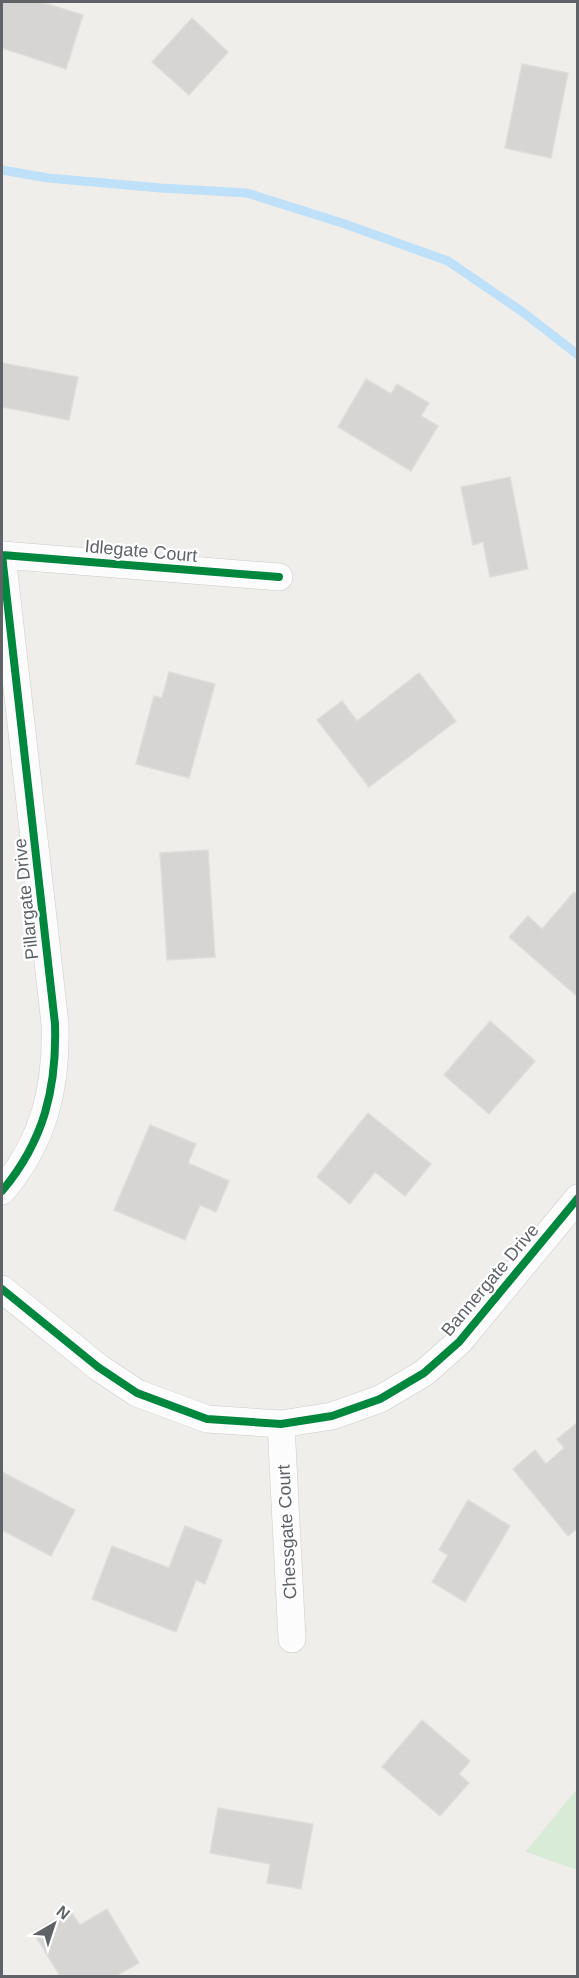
<svg xmlns="http://www.w3.org/2000/svg" width="579" height="1978" font-family="Arial,sans-serif">
<style>
.green{fill:#d8ebd6}
.lines{fill:none;stroke-linecap:round;stroke-linejoin:round}
.stream{stroke:#bfe0f9;stroke-width:9}
.building{fill:#d6d5d3;stroke:#deddd9;stroke-width:1.5}
.street-casing{stroke:#cbcccc;stroke-width:28}
.street{stroke:#fdfcfc;stroke-width:27}
.cycleway-casing{stroke:#fff;stroke-width:11}
.cycleway{stroke:#00873e;stroke-width:8}
.labels{text-anchor:middle;dominant-baseline:central;stroke-width:4.5;stroke-linejoin:round;paint-order:stroke}
.street-label{font-size:18px;fill:#5f6368;stroke:#fff}
</style>
<rect width="100%" height="100%" fill="#efeeea"/>
<!-- green -->
<path class="green" d="M 577,1789 L 577,1870 L 526,1852 L 526,1851 Z"/>
<g class="lines">
<!-- stream -->
<path class="stream" d="M 2,170 L 48,178 L 161,188 L 247,193 L 342,223 L 448,261 L 524,313 L 578,355"/>
</g>
<!-- building -->
<path class="building" d="M 2,2 L 41,2 L 83,15 L 66,69 L 2,48 Z
M 192,18 L 228,52 L 189,95 L 152,62 Z
M 522,64 L 568,73 L 551,158 L 505,148 Z
M 2,363 L 78,377 L 69,420 L 2,407 Z
M 366,379 L 391,394 L 397,384 L 429,403 L 421,416 L 438,426 L 411,471 L 338,427 Z
M 510,477 L 528,569 L 490,577 L 483,542 L 473,545 L 461,487 Z
M 169,672 L 215,684 L 189,778 L 136,764 L 154,696 L 162,698 Z
M 419,673 L 456,721 L 369,787 L 317,720 L 342,701 L 357,721 Z
M 208,850 L 215,957 L 167,960 L 160,853 Z
M 574,892 L 578,895 L 578,997 L 509,937 L 528,916 L 542,929 Z
M 490,1021 L 535,1061 L 489,1114 L 444,1075 Z
M 368,1113 L 431,1164 L 405,1196 L 375,1172 L 350,1204 L 317,1177 Z
M 150,1125 L 196,1144 L 188,1163 L 229,1181 L 216,1212 L 200,1205 L 185,1240 L 114,1210 Z
M 578,1422 L 578,1528 L 568,1536 L 513,1469 L 535,1450 L 546,1464 L 564,1448 L 557,1439 Z
M 2,1472 L 75,1510 L 51,1556 L 2,1530 Z
M 468,1500 L 510,1526 L 465,1602 L 432,1582 L 448,1555 L 439,1550 Z
M 185,1526 L 222,1540 L 205,1584 L 196,1580 L 176,1632 L 92,1599 L 112,1546 L 169,1568 Z
M 422,1720 L 470,1761 L 459,1774 L 469,1783 L 440,1816 L 382,1767 Z
M 218,1808 L 313,1824 L 301,1889 L 267,1883 L 270,1864 L 210,1853 Z
M 107,1909 L 139,1963 L 116,1976 L 60,1976 L 33,1932 L 70,1910 L 80,1925 Z"/>
<g class="lines">
<defs>
<path id="street" d="M 2,555 L 279,577
M 2,1191 C 44,1141 57,1088 55,1024 L 2,555
M 2,1289 L 98,1367 L 137,1393 L 207,1419 L 281,1424 L 332,1416 L 380,1399 L 424,1373 L 459,1342 L 578,1198
M 281,1424 L 292,1639"/>
</defs>
<!-- street casing -->
<use href="#street" class="street-casing"/>
<!-- street -->
<use href="#street" class="street"/>
<defs>
<path id="cycleway" d="M 2,555 L 279,577
M 2,1191 C 44,1141 57,1088 55,1024 L 2,555
M 2,1289 L 98,1367 L 137,1393 L 207,1419 L 281,1424 L 332,1416 L 380,1399 L 424,1373 L 459,1342 L 578,1198"/>
</defs>
<!-- cycleway casing -->
<use href="#cycleway" class="cycleway-casing"/>
<!-- cycleway -->
<use href="#cycleway" class="cycleway"/>
</g>
<g class="labels">
<!-- street labels -->
<g class="street-label">
<text transform="translate(141 551) rotate(5)">Idlegate Court</text>
<text transform="translate(26 899) rotate(-96)">Pillargate Drive</text>
<text transform="translate(490 1280) rotate(-50)">Bannergate Drive</text>
<text transform="translate(287 1532) rotate(-93)">Chessgate Court</text>
</g>
</g>
<!-- border -->
<rect width="579" height="1978" fill="none" stroke="#5f6368" stroke-width="6"/>
<!-- north arrow -->
<g transform="translate(54 1924) rotate(39)" stroke="#ffffff" stroke-width="4.5" paint-order="stroke">
<path d="M0-4.5L10 22L0 15L-10 22Z" fill="#5f6368"/>
<text y="-9" font-size="16" font-weight="bold" text-anchor="middle" fill="#5f6368">N</text>
</g>
</svg>
